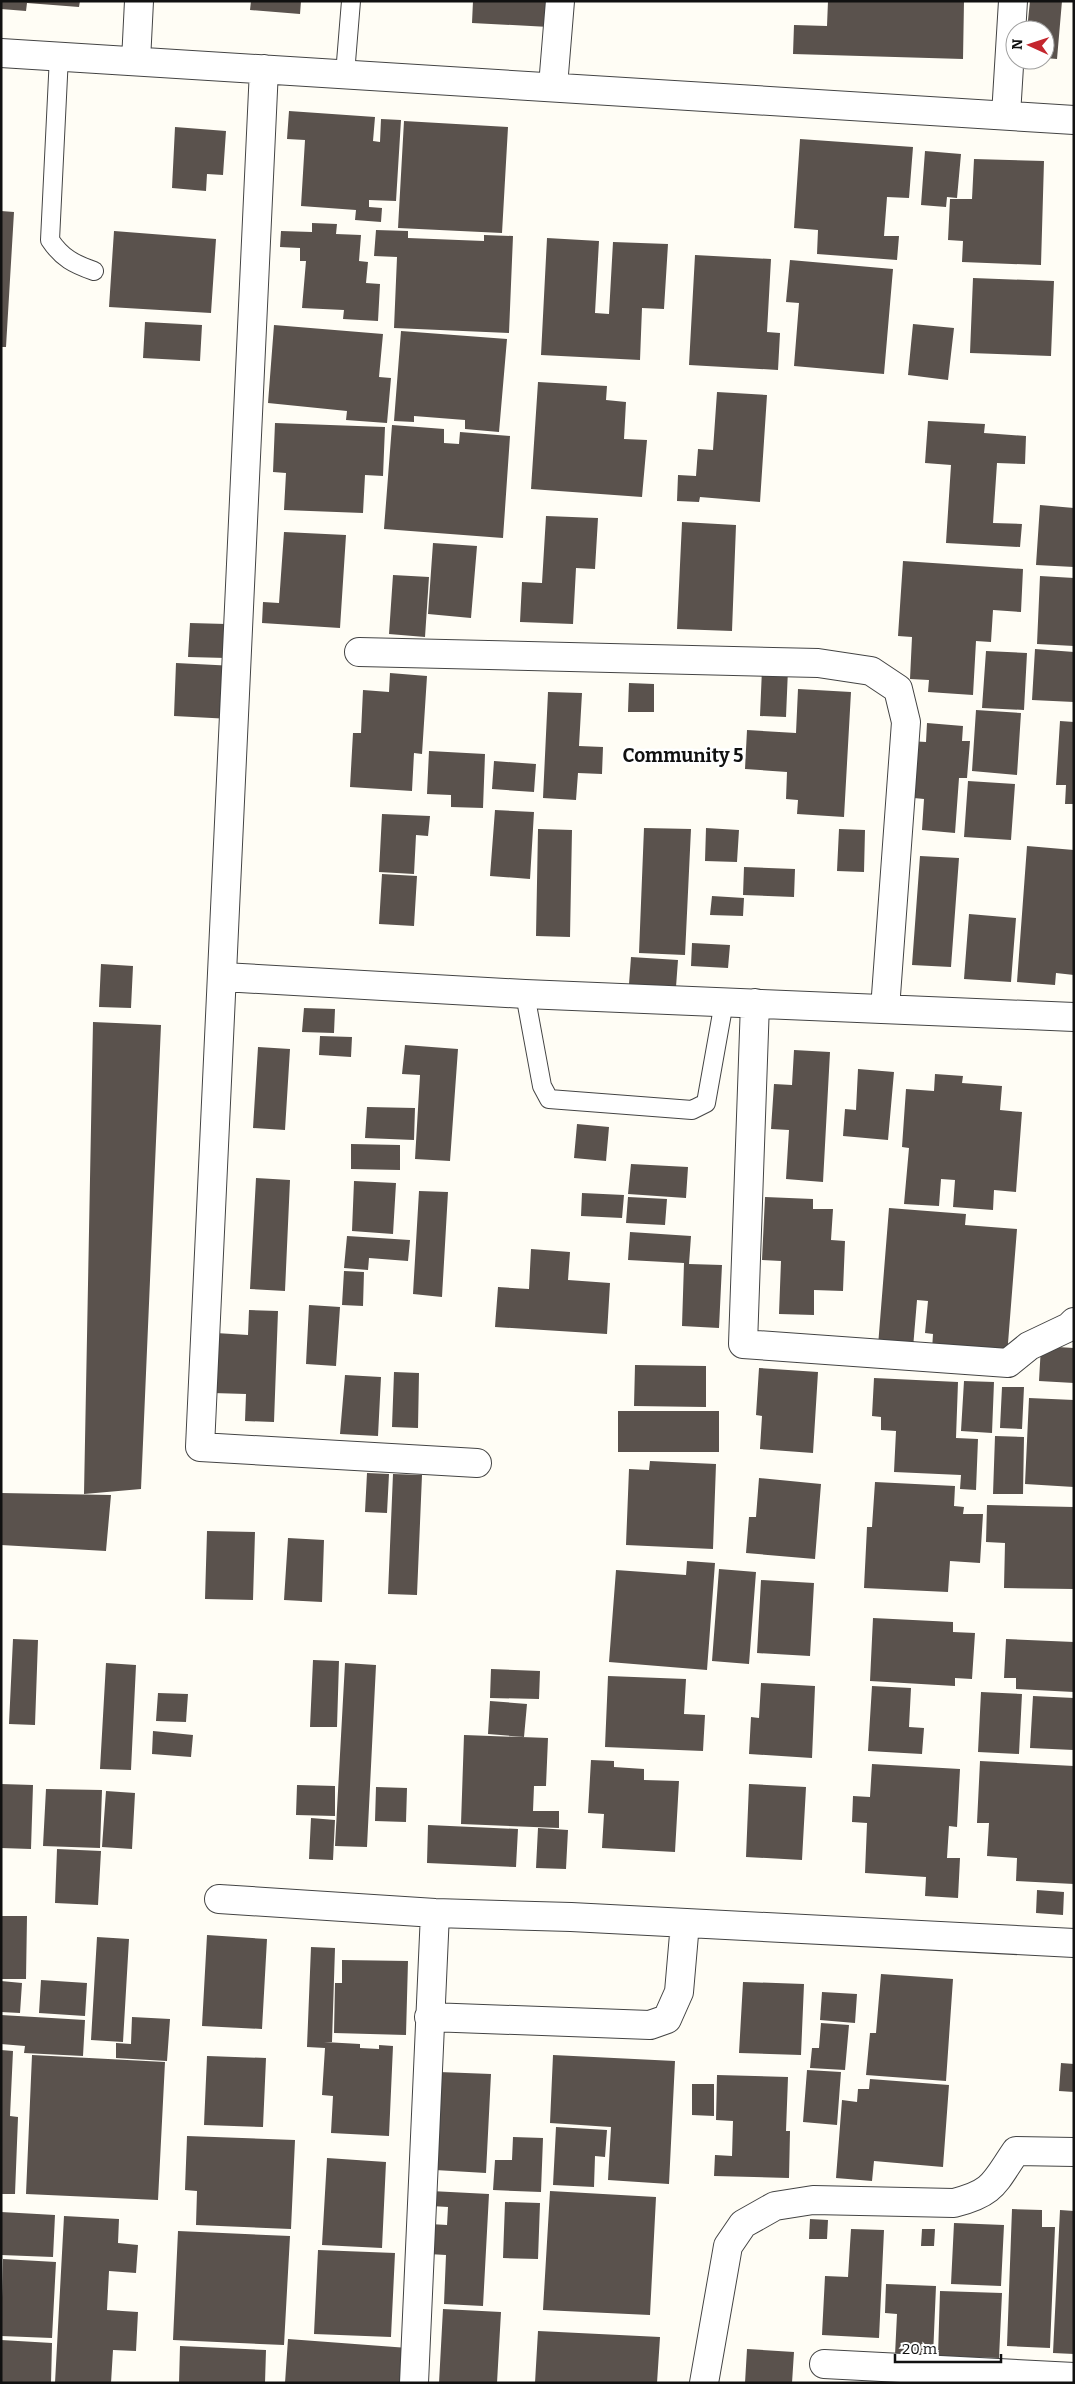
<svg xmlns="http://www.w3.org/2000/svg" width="1075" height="2384" font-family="Bitter,serif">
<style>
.building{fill:#5a524d}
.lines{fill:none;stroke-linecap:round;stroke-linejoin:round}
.service-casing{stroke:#444;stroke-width:20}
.minor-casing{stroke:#444;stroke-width:30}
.service{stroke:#fff;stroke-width:18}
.minor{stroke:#fff;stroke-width:28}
.labels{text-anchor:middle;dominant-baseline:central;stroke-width:5;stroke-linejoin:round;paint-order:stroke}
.district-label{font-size:19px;font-weight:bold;fill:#111;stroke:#fff}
</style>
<rect width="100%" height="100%" fill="#fffdf5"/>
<!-- building -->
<path class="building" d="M 1,1 L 80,1 L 79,7 L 27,3 L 26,11 L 1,9 Z
M 251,1 L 301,1 L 300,14 L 250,10 Z
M 473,1 L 550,1 L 549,27 L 472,23 Z
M 828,1 L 964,1 L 963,59 L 793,54 L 794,25 L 827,26 Z
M 1030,1 L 1062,1 L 1057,59 L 1045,58 L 1045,30 L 1027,30 Z
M 289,111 L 375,117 L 373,141 L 380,142 L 381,119 L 401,120 L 396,201 L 369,200 L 369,207 L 382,208 L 381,222 L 355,220 L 356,210 L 301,206 L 305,140 L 287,139 Z
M 404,121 L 508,127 L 502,233 L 398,228 Z
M 175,127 L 226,131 L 223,175 L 207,174 L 206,191 L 172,188 Z
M 800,139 L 913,147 L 909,198 L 887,197 L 884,236 L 899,236 L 897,260 L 817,254 L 818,230 L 794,228 Z
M 925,151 L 961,154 L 957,198 L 947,197 L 946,207 L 921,205 Z
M 974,159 L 1044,161 L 1041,265 L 962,262 L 963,241 L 948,240 L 950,199 L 972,199 Z
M 1,211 L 14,212 L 6,347 L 1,347 Z
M 312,223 L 337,224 L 336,234 L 361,235 L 359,261 L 368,262 L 366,283 L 380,284 L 378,321 L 343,319 L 344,310 L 302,308 L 306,261 L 300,261 L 300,248 L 280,247 L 281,231 L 312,232 Z
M 376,230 L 408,231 L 408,238 L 484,241 L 484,235 L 513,236 L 509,333 L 394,328 L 397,257 L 374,256 Z
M 114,231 L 216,239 L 211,313 L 109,307 Z
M 547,238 L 599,241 L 595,313 L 609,314 L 613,242 L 668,244 L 664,309 L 642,308 L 640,360 L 541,355 Z
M 695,255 L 771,259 L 767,332 L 780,333 L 778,370 L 689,365 Z
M 790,260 L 893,269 L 884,374 L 794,366 L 799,303 L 786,302 Z
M 973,278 L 1054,281 L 1051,356 L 970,353 Z
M 145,322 L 202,325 L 200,361 L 143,358 Z
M 913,324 L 954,328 L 948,380 L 908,375 Z
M 274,325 L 383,334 L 379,377 L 391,378 L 387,423 L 346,420 L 347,411 L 268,403 Z
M 401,331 L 507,339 L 499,432 L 465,429 L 465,420 L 414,416 L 414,422 L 394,421 Z
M 538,382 L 607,386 L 606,400 L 626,402 L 624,439 L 647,440 L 642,497 L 531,489 Z
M 717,392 L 767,395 L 760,502 L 700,497 L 699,502 L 677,501 L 678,475 L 696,476 L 698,449 L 713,450 Z
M 928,421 L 985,424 L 984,433 L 1026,436 L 1025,464 L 997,463 L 993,523 L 1022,524 L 1020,547 L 946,543 L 951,465 L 925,463 Z
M 275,423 L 385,427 L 383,476 L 365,475 L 363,513 L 284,510 L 286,473 L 273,472 Z
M 392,425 L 444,429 L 444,443 L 459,444 L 460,432 L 510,436 L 503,538 L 384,529 Z
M 1040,505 L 1074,508 L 1074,567 L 1036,565 Z
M 546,516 L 598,518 L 595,569 L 576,568 L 573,624 L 520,622 L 522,582 L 542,583 Z
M 682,522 L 736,525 L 732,631 L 677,629 Z
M 284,532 L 346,535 L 340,628 L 262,623 L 263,602 L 279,603 Z
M 433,543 L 477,546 L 471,618 L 428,614 Z
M 903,561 L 1023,569 L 1021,612 L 993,610 L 991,642 L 976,641 L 973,695 L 928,692 L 929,680 L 910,679 L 912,637 L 898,636 Z
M 393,575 L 429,577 L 425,637 L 389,634 Z
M 1040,576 L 1074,578 L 1074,646 L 1037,644 Z
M 190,623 L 226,624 L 226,658 L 188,657 Z
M 1035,649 L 1074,652 L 1074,702 L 1032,700 Z
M 986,651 L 1027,653 L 1024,710 L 982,708 Z
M 176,663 L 235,666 L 231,719 L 174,716 Z
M 762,669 L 788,669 L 786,717 L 760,716 Z
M 390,673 L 427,676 L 422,754 L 414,753 L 412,791 L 350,787 L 353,733 L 361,733 L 363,690 L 389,692 Z
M 629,683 L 654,684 L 654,712 L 628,712 Z
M 798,689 L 851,692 L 844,817 L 797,814 L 798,800 L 786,799 L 787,772 L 745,769 L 747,730 L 796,733 Z
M 548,692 L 582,693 L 579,746 L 603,747 L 602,774 L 578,773 L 576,800 L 543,798 Z
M 976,710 L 1021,713 L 1017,775 L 972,771 Z
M 1060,721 L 1074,722 L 1074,804 L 1065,804 L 1066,785 L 1056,785 Z
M 927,723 L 963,726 L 962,741 L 970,741 L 967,778 L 959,778 L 955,833 L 922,830 L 924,799 L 904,797 L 909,741 L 926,742 Z
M 429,751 L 485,754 L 483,808 L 451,807 L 451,795 L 427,794 Z
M 494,761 L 536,764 L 534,792 L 492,789 Z
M 968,781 L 1015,784 L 1011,840 L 964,837 Z
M 495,810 L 534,812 L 530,879 L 490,876 Z
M 382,814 L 430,816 L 428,836 L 416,835 L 414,874 L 379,872 Z
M 644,828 L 691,829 L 685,955 L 639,953 Z
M 706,828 L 739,830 L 737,862 L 705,861 Z
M 538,829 L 572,830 L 570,937 L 536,936 Z
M 839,829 L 865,830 L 864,872 L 837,871 Z
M 1027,846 L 1074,850 L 1074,975 L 1056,973 L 1055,985 L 1017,982 Z
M 920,856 L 959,858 L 951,967 L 912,965 Z
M 744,867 L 795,869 L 794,897 L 743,895 Z
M 382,874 L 417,876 L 414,926 L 379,924 Z
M 712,896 L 744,898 L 743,916 L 710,915 Z
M 969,914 L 1016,918 L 1011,982 L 964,979 Z
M 692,943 L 730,945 L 728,968 L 691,966 Z
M 631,957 L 678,960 L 676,987 L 629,984 Z
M 101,964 L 133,966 L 131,1008 L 99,1007 Z
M 304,1008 L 335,1009 L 334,1033 L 302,1032 Z
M 93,1022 L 161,1025 L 141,1489 L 84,1494 Z
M 320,1036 L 352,1037 L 351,1057 L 319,1055 Z
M 405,1045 L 458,1049 L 450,1161 L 415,1159 L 420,1075 L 402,1074 Z
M 258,1047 L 290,1049 L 285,1130 L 253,1128 Z
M 794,1050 L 830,1052 L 823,1182 L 786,1179 L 789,1130 L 771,1129 L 774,1084 L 792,1085 Z
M 858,1069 L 894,1072 L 888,1140 L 843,1136 L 845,1109 L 856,1110 Z
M 935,1074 L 963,1076 L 962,1083 L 1002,1086 L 1000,1110 L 1022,1112 L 1016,1192 L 994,1190 L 993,1210 L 953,1207 L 955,1180 L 941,1179 L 939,1206 L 904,1204 L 909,1148 L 902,1147 L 906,1089 L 934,1091 Z
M 367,1107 L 415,1108 L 414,1140 L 365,1138 Z
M 577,1124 L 609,1127 L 606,1161 L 574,1158 Z
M 351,1144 L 400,1145 L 400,1170 L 351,1169 Z
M 631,1164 L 688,1167 L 686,1198 L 628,1194 Z
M 256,1178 L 290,1180 L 285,1291 L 250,1289 Z
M 354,1181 L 396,1183 L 393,1234 L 352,1231 Z
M 419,1191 L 448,1192 L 442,1297 L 413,1294 Z
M 582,1193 L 624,1195 L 622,1218 L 581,1216 Z
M 628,1197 L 667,1199 L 665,1225 L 626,1223 Z
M 765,1197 L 813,1199 L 813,1209 L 833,1209 L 831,1240 L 845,1241 L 843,1291 L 814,1290 L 814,1315 L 779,1314 L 781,1261 L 762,1260 Z
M 889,1208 L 966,1214 L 965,1225 L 1017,1229 L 1007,1356 L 932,1350 L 933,1334 L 925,1333 L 928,1301 L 917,1300 L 913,1348 L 878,1346 Z
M 630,1232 L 691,1236 L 689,1264 L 722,1265 L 719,1328 L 682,1326 L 684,1263 L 628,1260 Z
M 347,1236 L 410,1240 L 408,1261 L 369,1258 L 368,1270 L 344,1268 Z
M 531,1249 L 570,1252 L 568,1280 L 610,1283 L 607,1334 L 495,1327 L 498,1287 L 529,1289 Z
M 344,1271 L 364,1272 L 363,1306 L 342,1305 Z
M 309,1305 L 340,1307 L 336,1366 L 306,1364 Z
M 249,1310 L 278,1311 L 274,1422 L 245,1421 L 246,1394 L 213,1393 L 216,1333 L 248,1335 Z
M 1041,1346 L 1074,1348 L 1074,1383 L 1039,1381 Z
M 635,1365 L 706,1366 L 706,1407 L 634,1406 Z
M 759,1368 L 818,1372 L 813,1453 L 760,1449 L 762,1416 L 756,1415 Z
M 394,1372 L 419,1373 L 418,1428 L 392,1427 Z
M 345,1375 L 381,1377 L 378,1436 L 340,1434 Z
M 874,1378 L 958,1382 L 956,1438 L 978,1439 L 976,1490 L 960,1489 L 961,1475 L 894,1472 L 896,1431 L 881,1430 L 881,1417 L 872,1416 Z
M 964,1381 L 994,1382 L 992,1433 L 961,1431 Z
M 1002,1387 L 1024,1387 L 1022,1429 L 1000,1428 Z
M 1029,1398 L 1074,1400 L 1074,1487 L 1025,1484 Z
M 618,1411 L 719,1411 L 719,1452 L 618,1452 Z
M 995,1436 L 1024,1437 L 1023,1494 L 993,1494 Z
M 650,1461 L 716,1464 L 713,1549 L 626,1545 L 629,1469 L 649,1470 Z
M 367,1473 L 389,1474 L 387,1513 L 365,1512 Z
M 393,1474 L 422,1475 L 417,1595 L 388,1594 Z
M 759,1478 L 821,1484 L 815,1559 L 746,1553 L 749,1517 L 756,1517 Z
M 875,1482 L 955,1486 L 954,1506 L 964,1507 L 963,1514 L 983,1514 L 980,1563 L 950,1561 L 948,1592 L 864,1588 L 867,1527 L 872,1527 Z
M 1,1493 L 111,1495 L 106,1551 L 1,1545 Z
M 987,1505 L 1074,1507 L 1074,1589 L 1004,1588 L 1005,1543 L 986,1542 Z
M 207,1531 L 255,1532 L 253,1600 L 205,1599 Z
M 288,1538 L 324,1540 L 322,1602 L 284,1600 Z
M 687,1561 L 715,1563 L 707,1670 L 609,1662 L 616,1570 L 686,1575 Z
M 719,1569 L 756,1572 L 749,1664 L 712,1661 Z
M 761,1580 L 814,1583 L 810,1656 L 757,1653 Z
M 873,1618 L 953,1622 L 953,1632 L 975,1633 L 972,1679 L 955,1678 L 955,1686 L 870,1681 Z
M 13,1639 L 38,1640 L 35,1725 L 9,1724 Z
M 1006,1639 L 1074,1642 L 1074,1692 L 1016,1689 L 1016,1678 L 1004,1678 Z
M 313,1660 L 339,1661 L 337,1727 L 310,1727 Z
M 106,1663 L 136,1665 L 131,1770 L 100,1769 Z
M 345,1663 L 376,1665 L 367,1847 L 335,1846 Z
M 491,1669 L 540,1671 L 539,1699 L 490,1698 Z
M 608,1676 L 686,1679 L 684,1714 L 705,1715 L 703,1751 L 605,1747 Z
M 761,1683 L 815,1686 L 812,1758 L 749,1754 L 751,1717 L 759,1718 Z
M 872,1686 L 911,1688 L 909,1727 L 924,1728 L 922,1754 L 868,1751 Z
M 981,1692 L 1022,1694 L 1019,1754 L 978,1752 Z
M 158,1693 L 188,1694 L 186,1722 L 156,1721 Z
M 1033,1696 L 1074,1698 L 1074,1750 L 1030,1748 Z
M 490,1701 L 527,1704 L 524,1737 L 488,1734 Z
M 153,1731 L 193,1735 L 191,1757 L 152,1754 Z
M 464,1735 L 548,1738 L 546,1786 L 534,1786 L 533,1811 L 559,1811 L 559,1828 L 461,1824 Z
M 591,1760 L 614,1761 L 614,1767 L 644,1769 L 644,1780 L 679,1781 L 675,1852 L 602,1848 L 604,1814 L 588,1813 Z
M 980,1761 L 1074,1766 L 1074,1884 L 1016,1881 L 1017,1858 L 987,1856 L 989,1823 L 977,1823 Z
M 872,1764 L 960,1769 L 957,1827 L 949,1826 L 947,1858 L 960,1858 L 958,1898 L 925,1896 L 926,1877 L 865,1873 L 867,1823 L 852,1822 L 853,1796 L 870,1797 Z
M 1,1784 L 33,1785 L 31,1849 L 1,1848 Z
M 749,1784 L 806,1787 L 802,1860 L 746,1857 Z
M 297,1785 L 335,1786 L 335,1816 L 296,1815 Z
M 376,1787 L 407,1788 L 406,1822 L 375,1821 Z
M 46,1789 L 102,1790 L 100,1848 L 43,1846 Z
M 106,1791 L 135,1793 L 132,1849 L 102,1847 Z
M 311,1818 L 335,1820 L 333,1860 L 309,1859 Z
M 428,1825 L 518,1829 L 516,1867 L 427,1863 Z
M 538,1828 L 568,1830 L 566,1869 L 536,1868 Z
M 57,1849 L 101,1851 L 98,1905 L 55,1903 Z
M 1037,1890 L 1064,1892 L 1063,1915 L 1036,1913 Z
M 1,1916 L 27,1916 L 26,1979 L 1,1979 Z
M 207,1935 L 267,1939 L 262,2029 L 202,2026 Z
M 97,1937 L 129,1939 L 123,2042 L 91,2040 Z
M 311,1947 L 335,1948 L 332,2042 L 324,2042 L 360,2044 L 360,2048 L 379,2049 L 379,2045 L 393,2046 L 389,2136 L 331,2133 L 333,2096 L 322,2095 L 325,2048 L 307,2047 Z
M 342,1960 L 408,1961 L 406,2035 L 334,2033 L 335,1983 L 342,1983 Z
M 881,1974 L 953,1979 L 946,2081 L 866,2075 L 870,2033 L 876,2033 Z
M 41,1980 L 87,1983 L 85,2016 L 39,2013 Z
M 1,1981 L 22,1983 L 20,2013 L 1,2012 Z
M 743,1982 L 804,1984 L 801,2055 L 739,2053 Z
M 822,1992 L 857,1994 L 855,2023 L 820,2020 Z
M 1,2015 L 85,2020 L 83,2056 L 24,2053 L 25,2046 L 1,2044 Z
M 132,2017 L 170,2019 L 167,2061 L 116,2058 L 116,2043 L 131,2044 Z
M 821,2023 L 849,2025 L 845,2070 L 810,2068 L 812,2048 L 819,2048 Z
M 1,2050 L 13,2051 L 10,2116 L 18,2117 L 15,2194 L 1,2194 Z
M 32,2055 L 165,2062 L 158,2200 L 26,2194 Z
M 553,2055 L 675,2061 L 669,2184 L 608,2180 L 611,2127 L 550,2123 Z
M 207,2056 L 266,2058 L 263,2127 L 204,2125 Z
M 1061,2063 L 1074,2064 L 1074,2092 L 1059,2091 Z
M 807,2070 L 841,2072 L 837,2125 L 803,2122 Z
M 439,2072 L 491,2074 L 486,2173 L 435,2170 Z
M 717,2075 L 788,2077 L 786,2131 L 790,2131 L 789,2178 L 714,2176 L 715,2155 L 732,2156 L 733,2121 L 716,2120 Z
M 870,2079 L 949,2085 L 943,2167 L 874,2161 L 872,2181 L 836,2178 L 842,2100 L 857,2102 L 858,2089 L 869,2089 Z
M 692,2084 L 714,2084 L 714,2116 L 692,2115 Z
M 556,2127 L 607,2130 L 605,2157 L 595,2156 L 594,2187 L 553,2185 Z
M 187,2136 L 295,2140 L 291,2229 L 196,2225 L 197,2191 L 185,2190 Z
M 513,2137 L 543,2138 L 541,2192 L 493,2190 L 495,2160 L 512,2160 Z
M 327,2158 L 386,2162 L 382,2248 L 322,2245 Z
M 431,2191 L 489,2194 L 483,2306 L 444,2304 L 446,2255 L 428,2254 L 430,2224 L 447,2225 L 448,2207 L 431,2206 Z
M 550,2191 L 656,2197 L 650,2315 L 543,2310 Z
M 505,2202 L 540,2203 L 538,2259 L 503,2258 Z
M 1012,2209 L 1042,2210 L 1042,2227 L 1055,2227 L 1050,2348 L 1007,2346 Z
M 1060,2210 L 1074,2211 L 1074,2354 L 1053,2353 Z
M 1,2212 L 55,2215 L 53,2257 L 1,2255 Z
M 64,2216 L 119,2219 L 118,2243 L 138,2245 L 136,2273 L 109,2271 L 107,2310 L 138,2312 L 136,2351 L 113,2350 L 111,2383 L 55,2383 Z
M 810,2219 L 828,2220 L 827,2239 L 809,2239 Z
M 954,2223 L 1004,2225 L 1001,2286 L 951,2284 Z
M 851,2229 L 884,2230 L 879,2338 L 822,2335 L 825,2276 L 848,2277 Z
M 922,2229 L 935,2229 L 934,2246 L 921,2246 Z
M 178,2231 L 290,2236 L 284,2345 L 173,2340 Z
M 318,2250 L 395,2253 L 391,2337 L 314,2334 Z
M 3,2259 L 56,2262 L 52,2338 L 1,2336 Z
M 886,2284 L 936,2286 L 933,2356 L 895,2355 L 897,2314 L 885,2313 Z
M 940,2291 L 1002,2293 L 999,2358 L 938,2356 Z
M 443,2309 L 501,2312 L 497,2383 L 439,2383 Z
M 538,2331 L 660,2337 L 657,2383 L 535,2383 Z
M 288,2339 L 408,2348 L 405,2383 L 285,2383 Z
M 1,2340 L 52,2343 L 51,2383 L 1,2383 Z
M 180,2346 L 266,2350 L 265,2383 L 179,2383 Z
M 747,2349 L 794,2352 L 792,2383 L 745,2383 Z"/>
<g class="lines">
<defs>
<path id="service" d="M 59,56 L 50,240 C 62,258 74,264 94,271
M 345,74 L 351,1
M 525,994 L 542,1086 L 549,1099 L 692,1110 L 706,1103 L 724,1002"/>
<path id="minor" d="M 1,53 L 1074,120
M 136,61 L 139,1
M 264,69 L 200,1447 L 477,1463
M 553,86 L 560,1
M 1006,115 L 1013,1
M 359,652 L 818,663 L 871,671 L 898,689 L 906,722 L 885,1009
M 223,977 L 525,994 L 1074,1017
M 755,1003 L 743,1344 L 1008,1363 L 1029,1346 L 1069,1327 L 1074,1322
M 219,1899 L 435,1913 L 571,1917 L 1074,1943
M 429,2017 L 650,2025 L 667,2019 L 679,1992 L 685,1923
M 824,2364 L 1074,2377
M 414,2383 L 435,1913
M 704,2383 L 728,2246 L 743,2224 L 775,2206 L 813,2200 L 954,2203 C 994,2193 994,2183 1016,2151 L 1074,2152"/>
</defs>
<!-- service casing -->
<use href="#service" class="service-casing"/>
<!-- minor casing -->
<use href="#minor" class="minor-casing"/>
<!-- service -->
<use href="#service" class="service"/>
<!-- minor -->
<use href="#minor" class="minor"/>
</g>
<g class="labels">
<!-- district labels -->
<g class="district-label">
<text x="683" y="755">Community 5</text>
</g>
</g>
<!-- border -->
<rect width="1075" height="2384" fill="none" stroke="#111111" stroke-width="5"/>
<!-- north arrow -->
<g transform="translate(1030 45) rotate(273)"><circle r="24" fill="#ffffff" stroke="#a0a0a0"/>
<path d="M0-4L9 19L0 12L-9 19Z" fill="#c4262e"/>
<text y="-8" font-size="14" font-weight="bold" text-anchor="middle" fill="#111111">N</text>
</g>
<!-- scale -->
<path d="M895 2354v8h106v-8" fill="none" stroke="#111111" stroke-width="2.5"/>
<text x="902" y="2354" font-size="15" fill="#111111" stroke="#ffffff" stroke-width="4" paint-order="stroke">20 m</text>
</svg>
